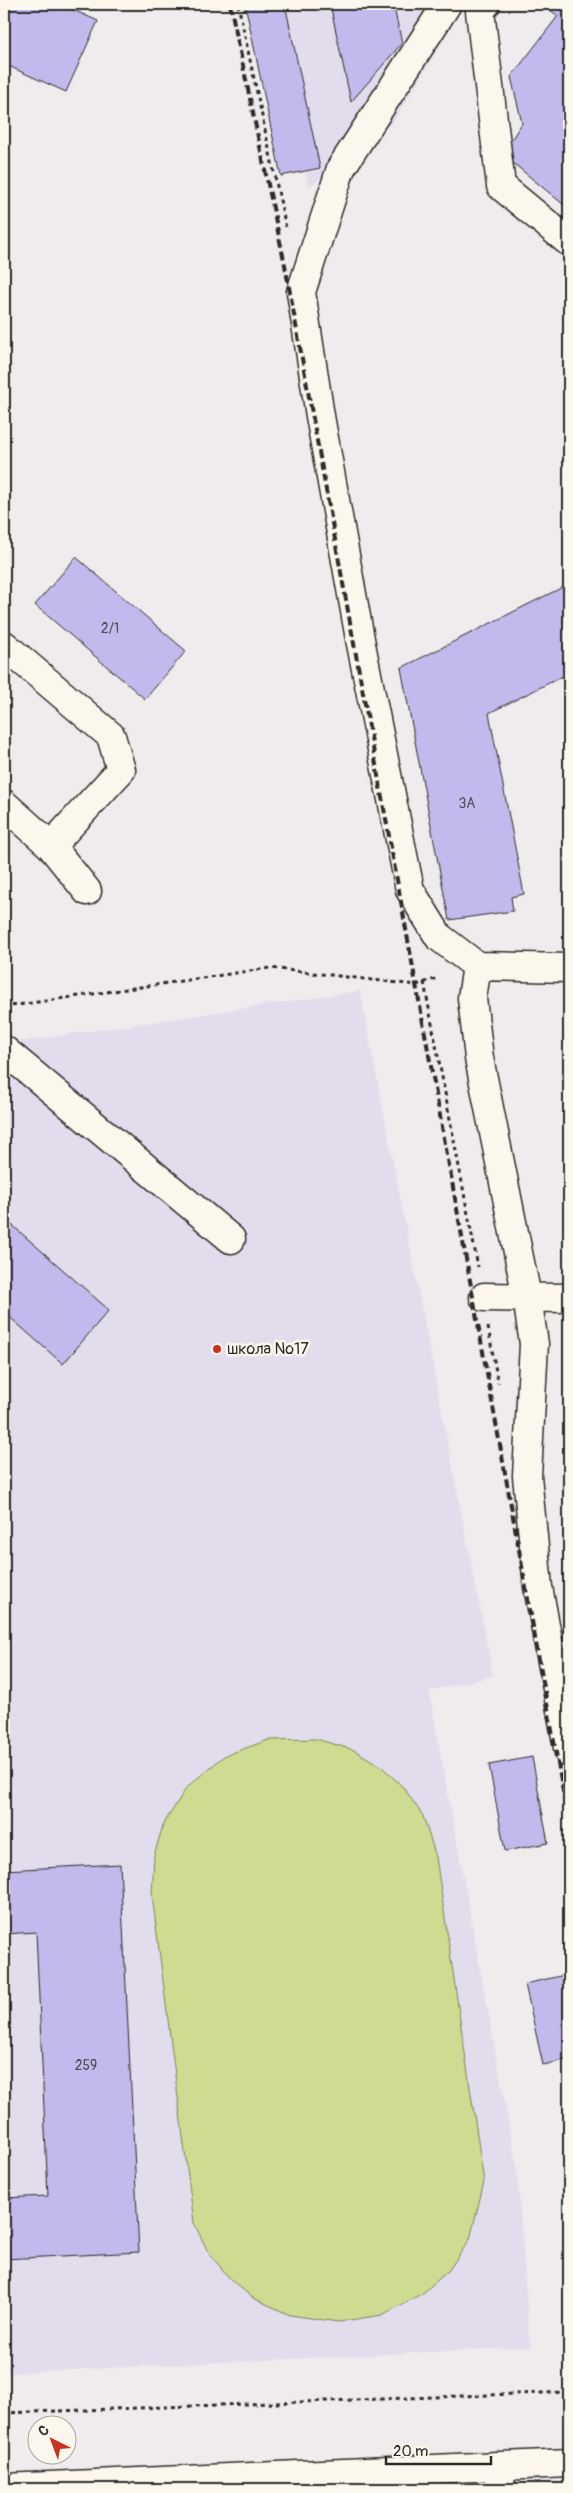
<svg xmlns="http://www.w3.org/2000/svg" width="573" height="2493" font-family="Pangolin,sans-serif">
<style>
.built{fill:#e2dcec}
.green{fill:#cddc90;stroke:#7c845e}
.building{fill:#c2baec;stroke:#2b2b2b}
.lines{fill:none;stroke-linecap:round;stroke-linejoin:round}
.minor-casing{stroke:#2b2b2b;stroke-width:31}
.major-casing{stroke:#2b2b2b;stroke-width:31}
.path{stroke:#2b2b2b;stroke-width:3;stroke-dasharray:4 4;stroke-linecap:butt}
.minor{stroke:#fbf7ec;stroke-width:28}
.major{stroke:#fbf7ec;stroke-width:28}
.rail{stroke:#2b2b2b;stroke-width:4;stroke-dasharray:8 4;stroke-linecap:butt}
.poi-dot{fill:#c8321e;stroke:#fbf7ec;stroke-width:2}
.labels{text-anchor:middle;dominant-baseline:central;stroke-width:5;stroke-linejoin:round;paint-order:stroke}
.number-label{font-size:14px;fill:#514f5b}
.poi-label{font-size:16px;fill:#2b2b2b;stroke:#fbf7ec;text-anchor:start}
</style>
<rect width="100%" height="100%" fill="#f0ebec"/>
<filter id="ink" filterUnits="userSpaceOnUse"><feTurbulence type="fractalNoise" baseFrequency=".02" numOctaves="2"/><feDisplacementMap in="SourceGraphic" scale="10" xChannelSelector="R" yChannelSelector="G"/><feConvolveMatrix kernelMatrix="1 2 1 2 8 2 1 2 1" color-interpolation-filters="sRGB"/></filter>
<g filter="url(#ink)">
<!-- built -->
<path class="built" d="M 266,4 L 465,4 L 393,122 L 309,187 Z
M 360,991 L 493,1676 L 429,1691 L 517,2170 L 530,2347 L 4,2373 L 4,1044 Z"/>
<!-- green -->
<path class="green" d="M 316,1739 L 354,1750 L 381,1766 L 404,1788 L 423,1816 L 436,1857 L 484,2182 L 470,2239 L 449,2270 L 423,2293 L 382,2315 L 338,2322 L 290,2315 L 253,2298 L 231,2280 L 208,2252 L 194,2223 L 152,1895 L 154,1856 L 163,1825 L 187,1787 L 224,1756 L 268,1740 Z"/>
<!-- building -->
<path class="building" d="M 4,4 L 60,4 L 98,21 L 66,92 L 4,64 Z
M 245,4 L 285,4 L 320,168 L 281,176 Z
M 330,4 L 393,4 L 402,43 L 351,102 Z
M 542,4 L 569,4 L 569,209 L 502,154 L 522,123 L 511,77 L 558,16 Z
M 76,557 L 186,651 L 145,699 L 35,605 Z
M 569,584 L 569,673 L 489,713 L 524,894 L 511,897 L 513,911 L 449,920 L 401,668 Z
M 4,1218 L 109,1310 L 63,1364 L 4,1312 Z
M 532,1757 L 548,1843 L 505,1851 L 489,1765 Z
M 120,1864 L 139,2252 L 4,2259 L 4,2198 L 48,2196 L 36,1932 L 4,1934 L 4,1870 Z
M 569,1974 L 569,2059 L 543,2065 L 525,1984 Z"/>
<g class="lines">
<defs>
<path id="minor" d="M 447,4 L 341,168 L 301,292 L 320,416 L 360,639 L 410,890 L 439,937 L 477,966
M 486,4 L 480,11 L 501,186 L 569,242
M 4,645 L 111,736 L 121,770 L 51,846
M 4,804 L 51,846 L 87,891
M 477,966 L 472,998 L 479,1058 L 527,1297 L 534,1344 L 527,1476 L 538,1587 L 569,1753
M 477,966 L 569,968
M 4,1050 L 231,1239
M 484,1297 L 569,1298
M 496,2466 L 502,2489"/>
<path id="major" d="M 4,2488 L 569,2463"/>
</defs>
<!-- minor casing -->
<use href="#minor" class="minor-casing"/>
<!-- major casing -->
<use href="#major" class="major-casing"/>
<!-- path -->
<path class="path" d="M 238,4 L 286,228
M 424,982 L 478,1267
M 4,1007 L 270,968 L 416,985 L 438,978
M 488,1327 L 498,1383
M 4,2413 L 569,2392"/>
<!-- minor -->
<use href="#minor" class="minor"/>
<!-- major -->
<use href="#major" class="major"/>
<!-- rail -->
<path class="rail" d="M 230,4 L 285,265 L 569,1824"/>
</g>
</g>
<!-- markers -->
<circle class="poi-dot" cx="217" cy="1349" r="5"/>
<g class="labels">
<!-- number labels -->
<g class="number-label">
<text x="110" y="628">2/1</text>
<text x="467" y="803">3А</text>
<text x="86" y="2065">259</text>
</g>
<!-- poi labels -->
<g class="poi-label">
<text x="227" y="1349">школа №17</text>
</g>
</g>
<!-- margin -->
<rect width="573" height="2493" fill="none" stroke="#fbf7ec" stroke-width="20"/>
<rect x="10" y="10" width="553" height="2473" fill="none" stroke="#2b2b2b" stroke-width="2" filter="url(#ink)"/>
<!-- north arrow -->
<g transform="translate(52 2440) rotate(318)"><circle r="24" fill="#fbf7ec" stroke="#a8a59f"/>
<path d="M0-4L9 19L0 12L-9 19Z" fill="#c8321e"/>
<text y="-8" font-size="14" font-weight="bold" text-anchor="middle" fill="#2b2b2b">С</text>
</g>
<!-- scale -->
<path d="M386 2456v8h105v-8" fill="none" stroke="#2b2b2b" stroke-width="2.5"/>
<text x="393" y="2456" font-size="15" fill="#2b2b2b" stroke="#fbf7ec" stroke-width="4" paint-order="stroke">20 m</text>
</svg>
